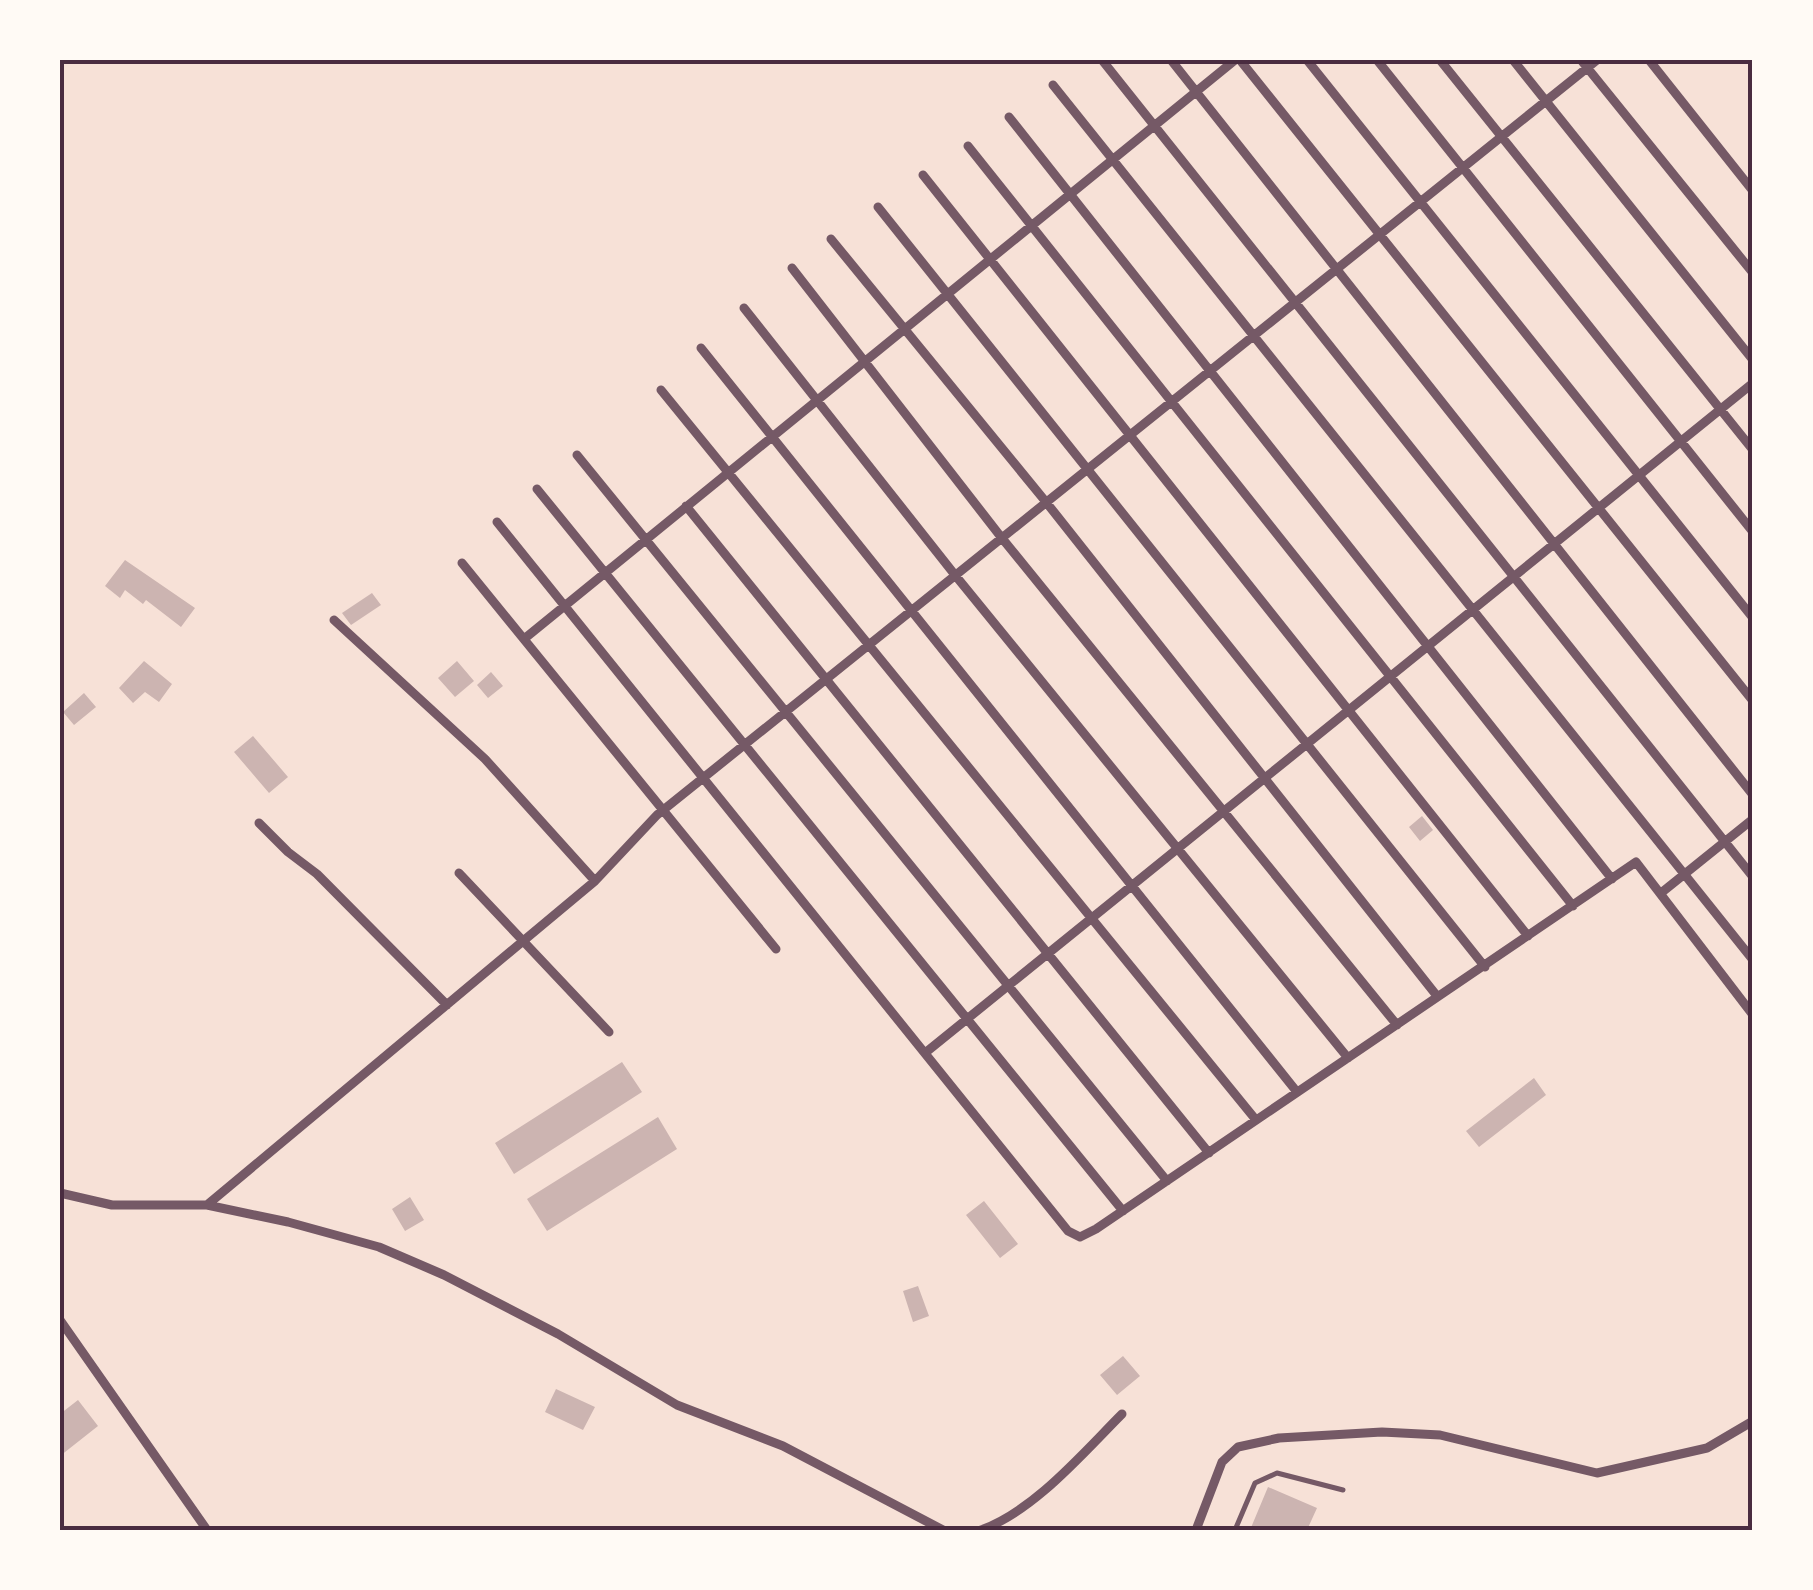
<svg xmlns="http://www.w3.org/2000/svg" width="1813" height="1590" font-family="'Nunito Sans',sans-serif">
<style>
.building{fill:#ccb4b1}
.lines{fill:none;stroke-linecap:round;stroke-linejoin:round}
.service{stroke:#755966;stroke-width:5}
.minor{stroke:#755966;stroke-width:9}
.neatline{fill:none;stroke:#4a2c40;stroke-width:4}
</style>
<rect width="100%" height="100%" fill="#f7e1d7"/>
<!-- building -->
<path class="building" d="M 125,560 L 195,608 L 181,627 L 146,600 L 143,604 L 125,590 L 120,598 L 105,586 Z
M 372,593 L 381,605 L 351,625 L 342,613 Z
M 144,661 L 172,684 L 159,702 L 145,692 L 133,703 L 119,688 Z
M 457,661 L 474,681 L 455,697 L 438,678 Z
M 491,672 L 503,686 L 488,698 L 477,685 Z
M 84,693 L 96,707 L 74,725 L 63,712 Z
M 253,736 L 288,777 L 269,793 L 234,752 Z
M 1422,816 L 1433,830 L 1420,841 L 1409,827 Z
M 622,1062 L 642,1092 L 514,1174 L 495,1143 Z
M 1534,1078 L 1546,1095 L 1479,1147 L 1466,1131 Z
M 658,1117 L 677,1149 L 547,1231 L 527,1199 Z
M 410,1197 L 424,1220 L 405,1231 L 392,1209 Z
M 984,1201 L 1018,1244 L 1000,1258 L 966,1215 Z
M 918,1286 L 929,1316 L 913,1322 L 903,1291 Z
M 1123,1356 L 1140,1376 L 1117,1395 L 1100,1375 Z
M 556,1389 L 595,1407 L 583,1430 L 545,1412 Z
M 78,1400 L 98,1426 L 60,1456 L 60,1414 Z
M 1268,1487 L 1317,1508 L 1307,1530 L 1250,1530 Z"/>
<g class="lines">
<!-- service -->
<path class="service" d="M 1235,1530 L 1255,1483 L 1277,1473 L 1343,1490"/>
<!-- minor -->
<path class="minor" d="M 1102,60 L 1753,877
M 1171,60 L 1753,795
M 1240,60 L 1753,701
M 1307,60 L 1753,618
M 1377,60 L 1753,532
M 1440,60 L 1753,450
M 1513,60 L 1753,360
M 1581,60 L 1753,273
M 1649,60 L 1753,191
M 1053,85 L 1753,960
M 1009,117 L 1612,879
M 968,146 L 1573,906
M 923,175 L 1528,936
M 878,207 L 1485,967
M 831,239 L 1046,502 L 1437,996
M 792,268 L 1001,537 L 1397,1025
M 744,308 L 955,575 L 1348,1058
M 701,348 L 1297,1092
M 661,390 L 1256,1120
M 577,455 L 1167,1181
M 537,489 L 1123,1211
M 686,506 L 1209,1153
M 497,522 L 1068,1231 L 1080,1237 L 1096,1229 L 1636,862 L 1753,1015
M 462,563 L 776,949
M 334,620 L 485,759 L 595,881
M 524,639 L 1235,60
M 259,823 L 288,852 L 317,874 L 447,1005
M 459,873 L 609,1032
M 1661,893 L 1753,819
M 925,1053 L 1753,383
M 60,1193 L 112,1205 L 207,1205 L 288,1222 L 379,1247 L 444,1275 L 558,1334 L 677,1405 L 783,1446 L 943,1530
M 207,1205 L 595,881 L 657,815 L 1597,60
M 60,1320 L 207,1530
M 981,1530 C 1034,1511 1083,1453 1122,1414
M 1196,1530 L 1222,1462 L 1238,1447 L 1279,1438 L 1382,1432 L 1440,1435 L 1597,1473 L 1707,1448 L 1753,1421"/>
</g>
<!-- border -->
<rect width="1813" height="1590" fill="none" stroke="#fffaf5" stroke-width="125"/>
<rect x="62" y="62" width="1688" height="1466" class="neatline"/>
</svg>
